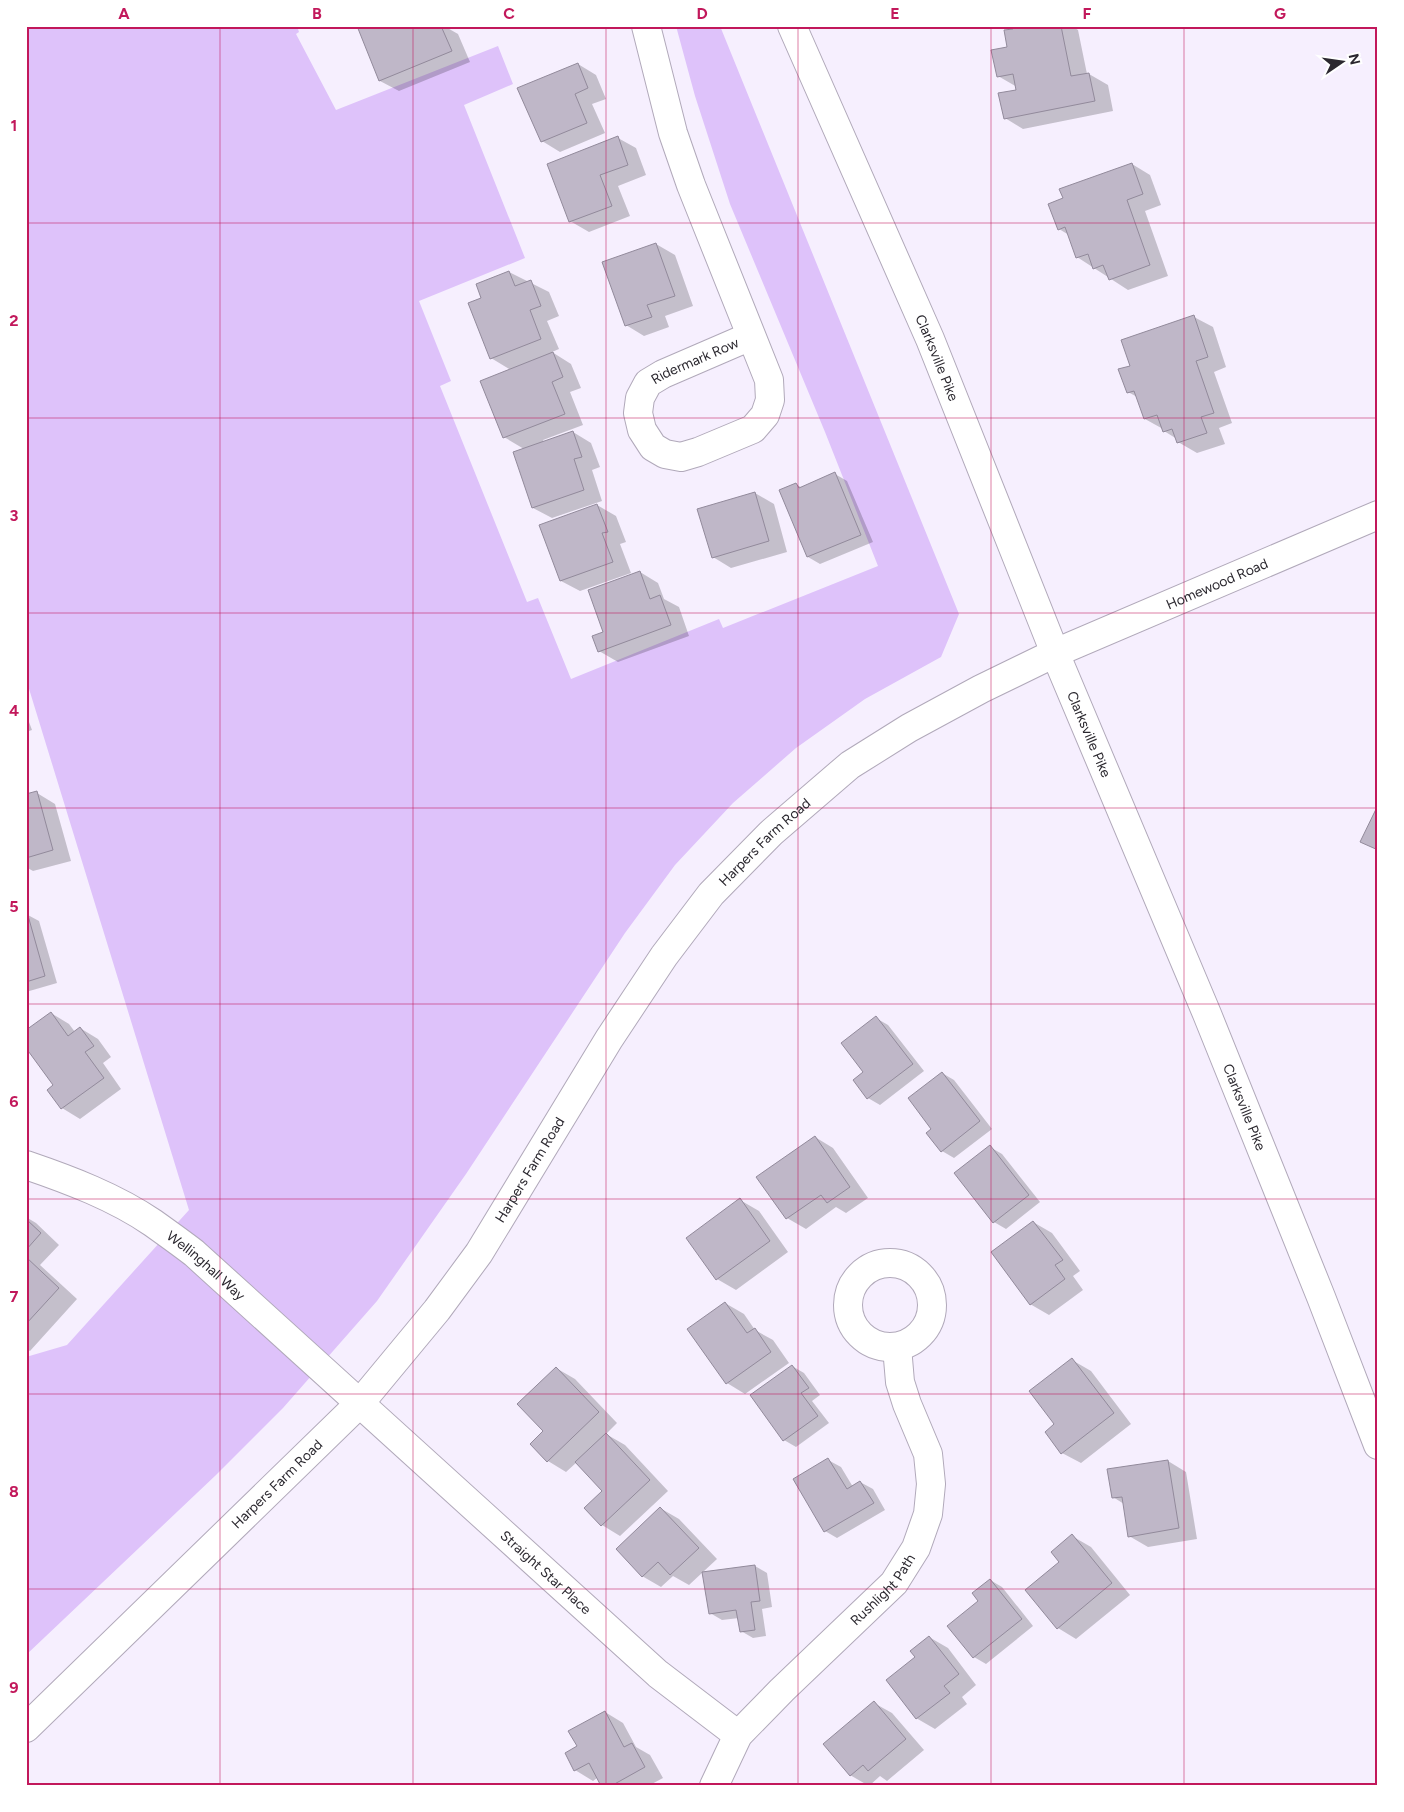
<svg xmlns="http://www.w3.org/2000/svg" width="1404" height="1812" font-family="Figtree,sans-serif">
<style>
.green{fill:#dec2fa}
.shadow{fill:#0003}
.building{fill:#bfb7c8;stroke:#928a9b}
.lines{fill:none;stroke-linecap:round;stroke-linejoin:round}
.street-casing{stroke:#b1a9ba;stroke-width:30}
.secondary-casing{stroke:#b1a9ba;stroke-width:30}
.primary-casing{stroke:#b1a9ba;stroke-width:30}
.street{stroke:#fff;stroke-width:28}
.secondary{stroke:#fff;stroke-width:28}
.primary{stroke:#fff;stroke-width:28}
.grid{fill:none;stroke:#c2185b;stroke-width:1;stroke-opacity:0.55}
.labels{text-anchor:middle;dominant-baseline:central;stroke-width:5;stroke-linejoin:round;paint-order:stroke}
.street-label{font-size:14px;fill:#2b282f;stroke:#fff}
.neatline{fill:none;stroke:#c2185b;stroke-width:2}
.grid-label{font-size:16px;text-anchor:middle;font-weight:bold;fill:#c2185b}
</style>
<rect width="100%" height="100%" fill="#f6effe"/>
<!-- green -->
<path class="green" d="M 26,26 L 297,26 L 299,32 L 296,34 L 336,110 L 498,46 L 513,84 L 464,105 L 525,258 L 419,301 L 451,381 L 440,386 L 527,602 L 538,598 L 571,679 L 719,619 L 723,628 L 878,566 L 825,432 L 730,204 L 695,96 L 676,26 L 720,26 L 959,614 L 941,657 L 865,699 L 796,748 L 733,803 L 675,865 L 625,933 L 466,1174 L 377,1301 L 283,1408 L 216,1475 L 26,1655 L 26,1357 L 67,1345 L 189,1210 L 26,679 Z"/>
<!-- shadow -->
<path class="shadow" d="M 358,26 L 444,26 L 458,34 L 470,62 L 399,91 L 380,81 Z
M 1014,26 L 1072,26 L 1078,30 L 1087,74 L 1089,74 L 1108,85 L 1113,111 L 1023,129 L 1005,118 L 1017,91 L 1017,87 L 998,76 L 1015,30 Z
M 578,64 L 596,75 L 606,99 L 592,104 L 605,133 L 560,152 L 542,141 Z
M 618,138 L 636,148 L 646,175 L 618,186 L 630,216 L 589,232 L 570,221 Z
M 1132,164 L 1150,175 L 1161,205 L 1145,211 L 1168,276 L 1128,290 L 1077,257 L 1069,235 L 1059,229 Z
M 656,244 L 675,255 L 693,306 L 665,316 L 669,327 L 644,336 L 626,325 Z
M 509,272 L 549,292 L 559,316 L 547,321 L 559,349 L 552,352 L 571,364 L 581,388 L 570,392 L 583,425 L 543,440 L 544,442 L 573,432 L 591,443 L 600,467 L 592,470 L 602,501 L 552,518 L 533,508 L 524,449 L 504,437 L 511,370 L 491,358 L 483,298 Z
M 1194,317 L 1213,327 L 1226,367 L 1214,372 L 1232,423 L 1219,428 L 1225,444 L 1197,453 L 1178,442 L 1177,439 L 1164,431 L 1163,429 L 1145,419 L 1139,398 L 1128,392 L 1131,366 Z
M 835,474 L 847,481 L 873,542 L 820,564 L 808,557 L 796,484 L 802,488 Z
M 755,493 L 774,504 L 787,552 L 731,568 L 713,557 Z
M 597,505 L 616,516 L 626,542 L 620,544 L 631,573 L 580,591 L 561,581 Z
M 640,572 L 658,583 L 664,599 L 679,607 L 689,636 L 618,662 L 599,651 L 605,633 Z
M 26,714 L 32,730 L 26,732 Z
M 37,793 L 55,804 L 71,861 L 33,871 L 26,867 L 26,796 Z
M 26,914 L 39,921 L 57,983 L 26,992 Z
M 51,1013 L 69,1024 L 75,1032 L 80,1028 L 98,1039 L 111,1057 L 103,1063 L 121,1089 L 80,1119 L 62,1108 Z
M 876,1018 L 888,1025 L 924,1071 L 880,1105 L 868,1098 Z
M 942,1073 L 954,1080 L 992,1129 L 954,1158 L 942,1151 L 933,1129 Z
M 815,1137 L 833,1148 L 868,1198 L 846,1213 L 836,1207 L 806,1229 L 787,1218 Z
M 990,1147 L 1002,1154 L 1040,1202 L 1006,1229 L 994,1222 Z
M 740,1200 L 759,1211 L 788,1252 L 736,1290 L 717,1279 L 687,1238 Z
M 26,1217 L 36,1223 L 59,1245 L 40,1265 L 77,1299 L 30,1351 L 26,1349 Z
M 1033,1222 L 1052,1233 L 1080,1271 L 1073,1276 L 1083,1290 L 1049,1315 L 1030,1304 Z
M 725,1303 L 744,1314 L 755,1330 L 773,1340 L 789,1363 L 745,1394 L 727,1383 Z
M 1072,1360 L 1091,1371 L 1131,1424 L 1081,1463 L 1062,1453 L 1056,1425 Z
M 792,1366 L 804,1373 L 820,1395 L 812,1401 L 829,1423 L 796,1447 L 784,1440 Z
M 556,1368 L 575,1379 L 617,1423 L 606,1434 L 625,1445 L 668,1491 L 620,1536 L 602,1525 L 604,1491 L 577,1462 L 566,1472 L 548,1461 Z
M 828,1460 L 841,1467 L 853,1487 L 860,1482 L 873,1489 L 885,1510 L 837,1538 L 825,1531 Z
M 1168,1461 L 1186,1472 L 1197,1539 L 1148,1547 L 1129,1536 L 1124,1504 L 1113,1497 Z
M 660,1508 L 679,1519 L 717,1559 L 689,1585 L 673,1576 L 661,1587 L 642,1576 Z
M 1072,1536 L 1091,1547 L 1130,1595 L 1076,1639 L 1058,1628 L 1061,1562 Z
M 755,1566 L 767,1573 L 772,1607 L 762,1609 L 766,1636 L 753,1638 L 741,1631 L 739,1618 L 722,1620 L 710,1613 Z
M 990,1580 L 1002,1587 L 1033,1626 L 986,1664 L 974,1657 Z
M 929,1637 L 948,1648 L 976,1685 L 962,1697 L 967,1704 L 935,1729 L 916,1718 L 917,1658 Z
M 874,1703 L 892,1713 L 924,1750 L 887,1781 L 880,1776 L 869,1786 L 850,1775 Z
M 605,1712 L 623,1723 L 636,1747 L 650,1755 L 663,1778 L 648,1786 L 602,1786 L 597,1778 L 593,1781 L 575,1770 L 579,1747 Z"/>
<!-- building -->
<path class="building" d="M 357,26 L 441,26 L 452,51 L 379,81 Z
M 1013,26 L 1061,26 L 1071,76 L 1089,73 L 1095,101 L 1004,119 L 998,93 L 1016,90 L 1013,74 L 997,77 L 991,50 L 1007,47 L 1004,30 L 1013,29 Z
M 578,63 L 588,88 L 575,94 L 587,123 L 541,142 L 517,88 Z
M 618,136 L 628,165 L 600,175 L 612,206 L 569,222 L 547,164 Z
M 1132,163 L 1143,194 L 1127,200 L 1150,265 L 1109,280 L 1103,265 L 1093,269 L 1088,254 L 1076,258 L 1065,227 L 1058,230 L 1048,204 L 1063,198 L 1059,189 Z
M 656,243 L 675,296 L 647,305 L 652,317 L 625,326 L 602,262 Z
M 509,271 L 515,286 L 531,280 L 541,306 L 530,310 L 541,339 L 490,359 L 468,303 L 481,298 L 476,284 Z
M 1194,315 L 1208,357 L 1196,361 L 1214,413 L 1201,417 L 1207,433 L 1177,443 L 1172,429 L 1163,432 L 1157,415 L 1144,419 L 1134,391 L 1127,393 L 1118,369 L 1130,366 L 1121,340 Z
M 553,352 L 563,377 L 552,382 L 565,414 L 503,438 L 480,381 Z
M 573,431 L 582,457 L 574,459 L 584,490 L 532,508 L 513,452 Z
M 835,472 L 861,535 L 807,557 L 779,490 L 796,483 L 799,488 Z
M 755,492 L 769,541 L 712,558 L 697,509 Z
M 597,504 L 608,532 L 602,533 L 613,562 L 560,581 L 539,525 Z
M 640,571 L 650,599 L 660,595 L 671,625 L 598,652 L 592,636 L 603,632 L 588,590 Z
M 37,791 L 53,850 L 26,858 L 26,794 Z
M 1378,805 L 1378,850 L 1360,842 Z
M 27,912 L 45,976 L 26,982 L 26,913 Z
M 51,1012 L 68,1036 L 80,1027 L 94,1046 L 85,1052 L 104,1078 L 61,1109 L 47,1090 L 53,1085 L 26,1048 L 26,1030 Z
M 876,1016 L 913,1064 L 867,1099 L 853,1080 L 863,1072 L 841,1043 Z
M 942,1072 L 980,1121 L 941,1152 L 926,1133 L 931,1129 L 908,1098 Z
M 815,1136 L 850,1187 L 827,1203 L 821,1195 L 786,1219 L 756,1177 Z
M 990,1145 L 1029,1195 L 993,1223 L 954,1173 Z
M 740,1198 L 770,1241 L 716,1280 L 686,1238 Z
M 26,1219 L 41,1233 L 26,1250 Z
M 1033,1221 L 1063,1260 L 1055,1265 L 1065,1279 L 1030,1305 L 991,1252 Z
M 26,1257 L 59,1288 L 26,1324 Z
M 725,1302 L 747,1333 L 755,1328 L 771,1352 L 726,1384 L 687,1329 Z
M 1072,1358 L 1114,1413 L 1061,1454 L 1045,1432 L 1054,1424 L 1029,1391 Z
M 792,1365 L 809,1388 L 801,1393 L 818,1416 L 783,1441 L 750,1395 Z
M 556,1367 L 599,1412 L 547,1462 L 530,1444 L 543,1431 L 517,1404 Z
M 606,1433 L 650,1480 L 601,1526 L 584,1508 L 602,1491 L 575,1462 Z
M 828,1458 L 847,1489 L 860,1481 L 874,1503 L 824,1532 L 793,1479 Z
M 1168,1460 L 1179,1528 L 1128,1537 L 1122,1497 L 1112,1498 L 1107,1469 Z
M 660,1507 L 699,1548 L 670,1575 L 658,1562 L 642,1577 L 616,1549 Z
M 1072,1534 L 1112,1583 L 1057,1629 L 1025,1590 L 1059,1562 L 1051,1552 Z
M 755,1565 L 760,1601 L 751,1602 L 755,1630 L 740,1632 L 736,1610 L 709,1614 L 702,1572 Z
M 990,1579 L 1022,1619 L 973,1658 L 947,1626 L 978,1601 L 972,1593 Z
M 929,1636 L 959,1674 L 944,1686 L 950,1693 L 916,1719 L 886,1680 L 915,1657 L 910,1651 Z
M 874,1701 L 906,1739 L 868,1771 L 863,1765 L 850,1776 L 823,1744 Z
M 605,1711 L 624,1747 L 632,1743 L 645,1767 L 611,1786 L 601,1786 L 589,1763 L 574,1771 L 565,1753 L 577,1746 L 568,1731 Z"/>
<g class="lines">
<defs>
<g id="street">
<path id="s1" d="M 646,26 L 673,133 L 691,185 L 769,380 L 770,400 L 765,415 L 753,429 L 698,452 L 681,457 L 665,454 L 653,447 L 642,430 L 638,413 L 640,398 L 648,383 L 663,374 L 751,336"/>
<path id="s2" d="M 26,1165 C 70,1180 115,1197 153,1223 C 167,1233 181,1243 194,1253 L 658,1674 L 738,1735"/>
<circle cx="890" cy="1305" r="42"/>
<path id="s3" d="M 714,1786 L 738,1735 L 782,1690 L 894,1583 L 916,1548 L 928,1514 L 931,1484 L 928,1454 L 907,1404 L 900,1382 L 897,1347"/>
</g>
<g id="secondary">
<path id="s4" d="M 26,1728 L 360,1403 L 437,1310 L 479,1253 L 609,1039 L 664,956 L 711,894 L 771,833 L 850,765 L 909,728 L 981,689 L 1055,653 L 1378,515"/>
</g>
<g id="primary">
<path id="s5" d="M 792,26 L 930,339 L 1055,653 L 1207,1014 L 1321,1297 L 1378,1445"/>
</g>
</defs>
<!-- street casing -->
<use href="#street" class="street-casing"/>
<!-- secondary casing -->
<use href="#secondary" class="secondary-casing"/>
<!-- primary casing -->
<use href="#primary" class="primary-casing"/>
<!-- street -->
<use href="#street" class="street"/>
<!-- secondary -->
<use href="#secondary" class="secondary"/>
<!-- primary -->
<use href="#primary" class="primary"/>
</g>
<!-- grid -->
<path class="grid" d="M 220,26 L 220,1786M 413,26 L 413,1786M 606,26 L 606,1786M 798,26 L 798,1786M 991,26 L 991,1786M 1184,26 L 1184,1786M 26,223 L 1378,223M 26,418 L 1378,418M 26,613 L 1378,613M 26,808 L 1378,808M 26,1004 L 1378,1004M 26,1199 L 1378,1199M 26,1394 L 1378,1394M 26,1589 L 1378,1589"/>
<g class="labels">
<!-- street labels -->
<g class="street-label">
<text stroke="none"><textPath href="#s5" startOffset="362">Clarksville Pike</textPath></text>
<text stroke="none"><textPath href="#s1" startOffset="659">Ridermark Row</textPath></text>
<text stroke="none"><textPath href="#s4" startOffset="1685">Homewood Road</textPath></text>
<text stroke="none"><textPath href="#s5" startOffset="768">Clarksville Pike</textPath></text>
<text stroke="none"><textPath href="#s4" startOffset="1160">Harpers Farm Road</textPath></text>
<text stroke="none"><textPath href="#s5" startOffset="1172">Clarksville Pike</textPath></text>
<text stroke="none"><textPath href="#s4" startOffset="755">Harpers Farm Road</textPath></text>
<text stroke="none"><textPath href="#s2" startOffset="208">Wellinghall Way</textPath></text>
<text stroke="none"><textPath href="#s4" startOffset="350">Harpers Farm Road</textPath></text>
<text stroke="none"><textPath href="#s2" startOffset="666">Straight Star Place</textPath></text>
<text stroke="none"><textPath href="#s3" startOffset="262">Rushlight Path</textPath></text>
</g>
</g>
<!-- border -->
<rect width="1404" height="1812" fill="none" stroke="#ffffff" stroke-width="55"/>
<!-- north arrow -->
<g transform="translate(1342 62) rotate(77)" stroke="#ffffff" stroke-width="4" paint-order="stroke">
<path d="M0-4L9 19L0 12L-9 19Z" fill="#2b282f"/>
<text y="-8" font-size="14" font-weight="bold" text-anchor="middle" fill="#2b282f">N</text>
</g>
<rect x="28" y="28" width="1348" height="1756" class="neatline"/>
<g class="grid-label">
<text x="124" y="19">A</text>
<text x="317" y="19">B</text>
<text x="509" y="19">C</text>
<text x="702" y="19">D</text>
<text x="895" y="19">E</text>
<text x="1087" y="19">F</text>
<text x="1280" y="19">G</text>
<text x="14" y="131">1</text>
<text x="14" y="326">2</text>
<text x="14" y="521">3</text>
<text x="14" y="716">4</text>
<text x="14" y="912">5</text>
<text x="14" y="1107">6</text>
<text x="14" y="1302">7</text>
<text x="14" y="1497">8</text>
<text x="14" y="1693">9</text>
</g>
</svg>
